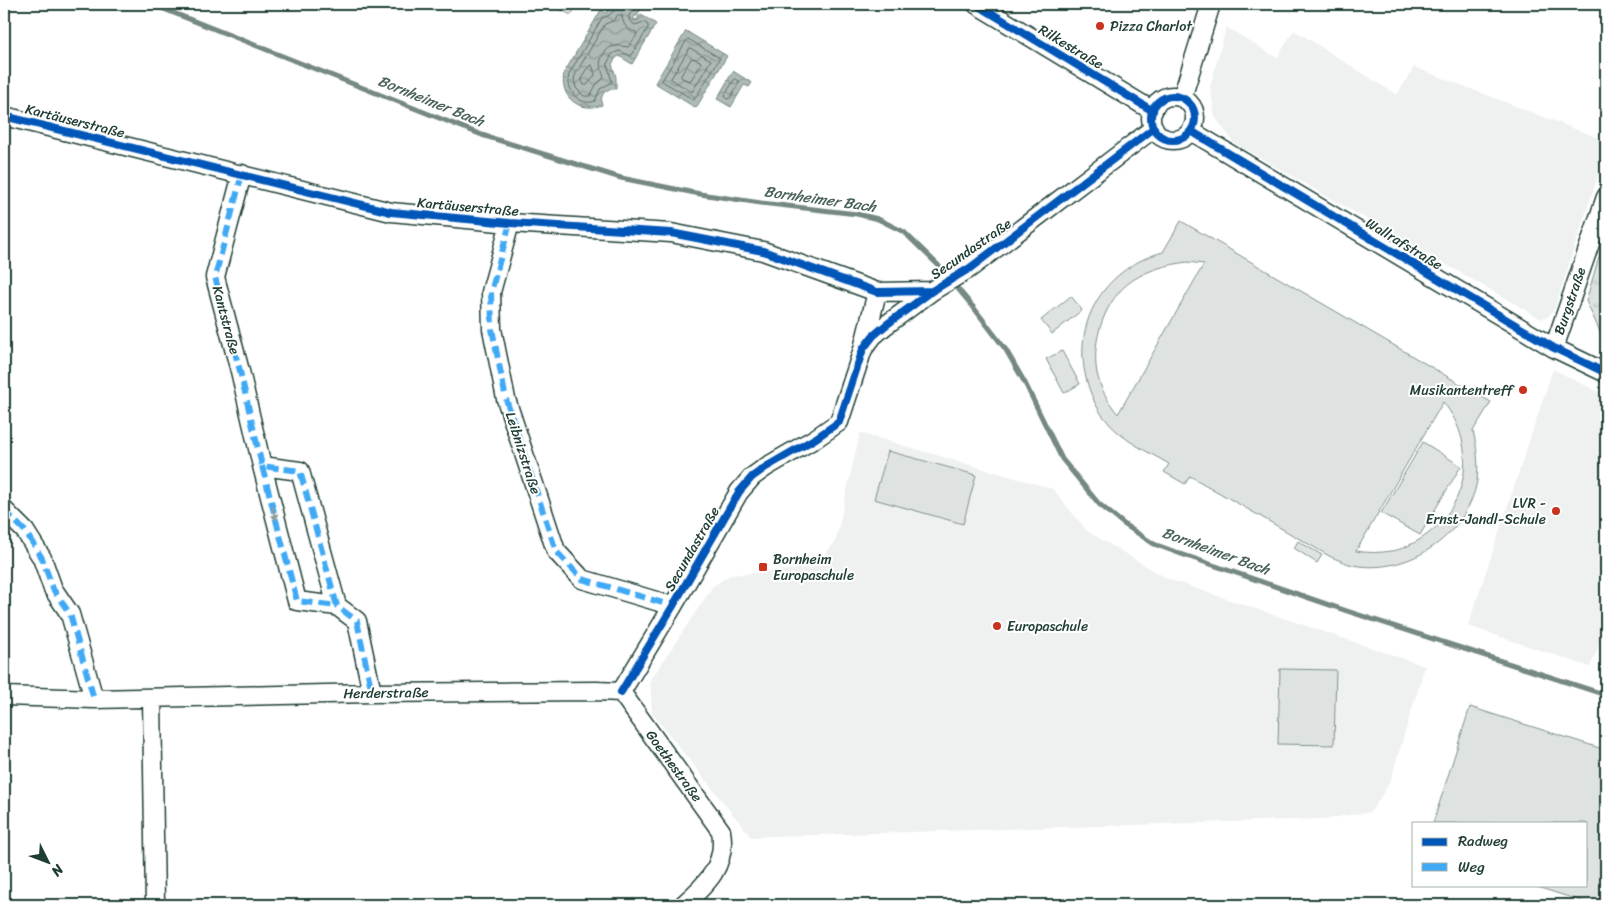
<svg xmlns="http://www.w3.org/2000/svg" width="1610" height="909" font-family="Sriracha,sans-serif">
<style>
.built{fill:#eef1f0}
.grass{fill:url(#grass-dots);stroke:#7e908b}
.park{fill:url(#park-tufts);stroke:#7e908b}
.garden{fill:#dee3e2;stroke:#7e908b;fill-rule:evenodd}
.water{fill:url(#water-waves);stroke:#758883}
.lines{fill:none;stroke-linecap:round;stroke-linejoin:round}
.shore{stroke:#596f68;stroke-width:1}
.stream{stroke:#758883;stroke-width:5}
.street-casing{stroke:#1f3d34;stroke-width:21}
.street{stroke:#fff;stroke-width:18}
.quiet{stroke:#3fa9f5;stroke-width:6;stroke-dasharray:12 6;stroke-linecap:butt}
.cycleway-casing{stroke:#fff;stroke-width:11}
.cycleway{stroke:#0057b8;stroke-width:8}
.oneway{fill:#8f9e9a}
.poi-dot{fill:#c8321e;stroke:#fff;stroke-width:2}
.labels{text-anchor:middle;dominant-baseline:central;stroke-width:4;stroke-linejoin:round;paint-order:stroke}
.poi-label{font-size:14px;fill:#1f3d34;stroke:#fff;text-anchor:start}
.street-label{font-size:14px;fill:#1f3d34;stroke:#fff}
.water-label{font-size:15px;font-style:italic;fill:#4a625b;stroke:#fff}
</style>
<defs>
<pattern id="grass-dots" width="8" height="8" patternUnits="userSpaceOnUse" patternTransform="scale(1.25)"><rect width="8" height="8" fill="#dee3e2"/><path d="M2 2h.1M6 6h.1" fill="none" stroke="#bec4c2" stroke-width="1.8" stroke-linecap="round"/></pattern>
<pattern id="park-tufts" width="24" height="20" patternUnits="userSpaceOnUse" patternTransform="scale(1.25)"><rect width="24" height="20" fill="#dee3e2"/><path d="M3 7l-1-3M5 7V3M7 7l1-3M15 17l-1-3M17 17v-4M19 17l1-3" fill="none" stroke="#bec4c2"/></pattern>
<pattern id="water-waves" width="16" height="10" patternUnits="userSpaceOnUse" patternTransform="scale(1.25)"><rect width="16" height="10" fill="#afbab7"/><path d="M0 5q4-4 8 0t8 0" fill="none" stroke="#8e9896"/></pattern>
</defs>
<rect width="100%" height="100%" fill="#fff"/>
<filter id="ink" filterUnits="userSpaceOnUse"><feTurbulence type="fractalNoise" baseFrequency=".02" numOctaves="2"/><feDisplacementMap in="SourceGraphic" scale="10" xChannelSelector="R" yChannelSelector="G"/><feConvolveMatrix kernelMatrix="1 2 1 2 8 2 1 2 1" color-interpolation-filters="sRGB"/></filter>
<g filter="url(#ink)">
<!-- built -->
<path class="built" d="M 1226,27 L 1277,58 L 1294,30 L 1397,95 L 1414,67 L 1606,141 L 1606,151 L 1555,307 L 1549,316 L 1541,319 L 1234,143 L 1215,117 L 1210,87 Z
M 1553,369 L 1606,396 L 1606,629 L 1590,667 L 1468,626 Z
M 860,433 L 1053,489 L 1087,531 L 1168,579 L 1425,666 L 1390,782 L 1371,812 L 1322,819 L 751,837 L 652,713 L 650,681 L 713,586 L 730,575 L 811,568 L 835,543 Z"/>
<!-- grass -->
<path class="grass" d="M 549,4 L 578,4 L 571,15 Z"/>
<!-- park -->
<path class="park" d="M 1606,233 L 1606,345 L 1586,301 Z"/>
<!-- garden -->
<path class="garden" d="M 1181,221 L 1491,402 L 1473,431 C 1477,447 1479,464 1477,481 C 1467,537 1404,578 1349,564 C 1343,562 1337,559 1331,557 L 1190,476 L 1185,484 L 1164,472 L 1169,464 C 1147,451 1123,441 1107,421 C 1099,412 1094,402 1090,391 C 1067,329 1101,269 1163,252 ZM 1187,262 L 1204,264 L 1118,414 C 1108,402 1100,388 1097,373 C 1091,341 1105,298 1133,280 C 1150,269 1167,265 1187,262 ZM 1443,402 C 1480,447 1468,510 1419,540 C 1410,545 1401,550 1391,551 C 1379,553 1368,553 1356,551 Z
M 1071,296 L 1082,310 L 1052,334 L 1041,320 Z
M 1062,351 L 1080,384 L 1064,393 L 1046,359 Z
M 1423,442 L 1461,466 L 1420,535 L 1381,513 Z
M 888,451 L 976,475 L 963,524 L 874,499 Z
M 1298,541 L 1322,555 L 1317,563 L 1294,548 Z
M 1280,669 L 1336,670 L 1334,745 L 1278,744 Z
M 1470,707 L 1606,750 L 1606,905 L 1594,905 L 1531,885 L 1586,885 L 1586,823 L 1433,823 Z"/>
<!-- water -->
<path class="water" d="M 612,4 L 643,4 L 637,16 L 635,16 L 633,19 L 637,20 L 640,14 L 656,24 L 632,64 L 619,56 L 616,58 L 612,64 L 616,77 L 616,89 C 606,87 599,95 602,105 C 580,113 559,98 564,73 L 601,10 L 606,13 Z
M 686,31 L 727,56 L 696,108 L 655,83 Z
M 733,71 L 752,83 L 749,87 L 744,85 L 731,107 L 717,99 Z"/>
<g class="lines">
<!-- shore -->
<path class="shore" d="M 615,4 C 615,13 609,16 602,18 L 569,74 C 566,90 579,107 595,101 L 600,89 L 612,82 L 607,64 L 612,54 L 619,51 L 631,56 L 648,28 L 648,25 L 644,22 L 635,25 L 629,20 L 629,15 L 634,11 L 638,4
M 618,15 L 622,15 C 623,25 626,29 636,32 L 637,35 L 628,47 C 613,44 605,46 600,63 L 604,78 L 596,85 L 590,96 L 584,96 L 576,88 L 574,79 L 576,73 L 605,24 L 613,21 Z
M 688,39 L 720,58 L 694,100 L 662,81 Z
M 690,48 L 711,60 L 692,92 L 671,79 Z
M 692,58 L 700,61 L 701,64 L 691,80 L 688,81 L 682,78 L 681,76 Z
M 591,65 L 593,67 L 595,75 L 587,85 L 584,85 C 579,79 585,69 591,65 Z
M 736,79 L 739,81 L 739,83 L 730,98 L 727,99 L 725,95 L 734,80 Z"/>
<!-- stream -->
<path class="stream" d="M 151,4 L 482,135 L 621,178 L 700,194 L 761,203 L 857,214 L 878,219 L 904,232 L 938,265 L 974,308 L 1006,350 L 1025,383 L 1062,459 L 1099,504 L 1125,525 L 1154,544 L 1181,554 L 1347,611 L 1606,695"/>
<defs>
<path id="street" d="M 976,4 L 1153,111
M1151 118a22 22 0 1 1 44 0a22 22 0 1 1-44 0Z
M 1182,98 L 1211,4
M 4,116 L 391,212 L 510,223 L 671,233 L 763,251 L 877,292 L 932,291
M 1191,131 L 1554,348 L 1606,373
M 242,174 L 215,277 L 240,371 L 262,466 L 300,471 L 337,606 L 357,621 L 372,693
M 510,223 L 491,292 L 492,329 L 506,399 L 556,551 L 582,579 L 673,606
M 864,345 L 877,292
M 1554,348 L 1606,197
M 262,466 L 297,601 L 337,606
M 4,510 L 25,531 L 42,558 L 53,589 L 70,614 L 94,699
M 621,692 L 673,606 L 739,492 L 752,477 L 766,467 L 816,438 L 839,422 L 863,349 L 873,336 L 886,325 L 932,291 L 970,268 L 1154,128
M 621,692 L 721,831 C 727,865 707,884 683,905
M 4,696 L 94,699 L 372,693 L 596,691 L 621,692
M 152,698 L 155,905"/>
</defs>
<!-- street casing -->
<use href="#street" class="street-casing"/>
<!-- street -->
<use href="#street" class="street"/>
<!-- quiet -->
<path class="quiet" d="M 242,174 L 215,277 L 240,371 L 262,466 L 300,471 L 337,606 L 357,621 L 372,693
M 510,223 L 491,292 L 492,329 L 506,399 L 556,551 L 582,579 L 673,606
M 262,466 L 297,601 L 337,606
M 4,510 L 25,531 L 42,558 L 53,589 L 70,614 L 94,699"/>
<defs>
<path id="cycleway" d="M 976,4 L 1153,111
M1151 118a22 22 0 1 1 44 0a22 22 0 1 1-44 0Z
M 4,116 L 391,212 L 510,223 L 671,233 L 763,251 L 877,292 L 932,291
M 1191,131 L 1554,348 L 1606,373
M 621,692 L 673,606 L 739,492 L 752,477 L 766,467 L 816,438 L 839,422 L 863,349 L 873,336 L 886,325 L 932,291 L 970,268 L 1154,128"/>
</defs>
<!-- cycleway casing -->
<use href="#cycleway" class="cycleway-casing"/>
<!-- cycleway -->
<use href="#cycleway" class="cycleway"/>
</g>
<!-- one-way arrows -->
<defs><path id="oneway-solid" d="M-6-.8H1V-3.2L6.5 0L1 3.2V.8H-6Z" transform="scale(1.25)"/></defs>
<use class="oneway" href="#oneway-solid" transform="translate(274 513) rotate(76)"/>
</g>
<!-- markers -->
<g class="poi-dot">
<circle cx="1100" cy="26" r="5"/>
<circle cx="1523" cy="390" r="5"/>
<circle cx="1556" cy="511" r="5"/>
<rect x="758" y="562" width="10" height="10" rx="2.5"/>
<circle cx="997" cy="626" r="5"/>
</g>
<g class="labels">
<!-- poi labels -->
<g class="poi-label">
<text x="1110" y="26">Pizza Charlot</text>
<text x="1513" y="390" text-anchor="end">Musikantentreff</text>
<text x="1546" y="503" text-anchor="end">LVR -<tspan x="1546" dy="16">Ernst-Jandl-Schule</tspan></text>
<text x="773" y="559">Bornheim<tspan x="773" dy="16">Europaschule</tspan></text>
<text x="1007" y="626">Europaschule</text>
</g>
<!-- street labels -->
<g class="street-label">
<text transform="translate(1071 47) rotate(31)">Rilkestraße</text>
<text transform="translate(75 121) rotate(14)">Kartäuserstraße</text>
<text transform="translate(468 207) rotate(5)">Kartäuserstraße</text>
<text transform="translate(1404 244) rotate(31)">Wallrafstraße</text>
<text transform="translate(971 249) rotate(-35)">Secundastraße</text>
<text transform="translate(1570 301) rotate(-71)">Burgstraße</text>
<text transform="translate(226 320) rotate(75)">Kantstraße</text>
<text transform="translate(523 453) rotate(72)">Leibnizstraße</text>
<text transform="translate(692 549) rotate(-60)">Secundastraße</text>
<text transform="translate(386 693) rotate(-1)">Herderstraße</text>
<text transform="translate(674 766) rotate(54)">Goethestraße</text>
</g>
<!-- water labels -->
<g class="water-label">
<text transform="translate(431 101) rotate(22)">Bornheimer Bach</text>
<text transform="translate(820 199) rotate(8)">Bornheimer Bach</text>
<text transform="translate(1216 551) rotate(20)">Bornheimer Bach</text>
</g>
</g>
<!-- margin -->
<rect width="1610" height="909" fill="none" stroke="#fff" stroke-width="20"/>
<rect x="10" y="10" width="1590" height="889" fill="none" stroke="#1f3d34" stroke-width="2" filter="url(#ink)"/>
<!-- legend -->
<rect x="1412" y="822" width="175" height="65" fill="#ffffff" stroke="#a5b1ae"/>
<rect x="1422" y="838" width="25" height="8" fill="#0057b8" stroke="#a5b1ae"/>
<text x="1458" y="846" font-size="15" fill="#1f3d34">Radweg</text>
<rect x="1422" y="863" width="25" height="8" fill="#3fa9f5" stroke="#a5b1ae"/>
<text x="1458" y="872" font-size="15" fill="#1f3d34">Weg</text>
<!-- north arrow -->
<g transform="translate(48 862) rotate(132)" stroke="#ffffff" stroke-width="4" paint-order="stroke">
<path d="M0-4L9 19L0 12L-9 19Z" fill="#1f3d34"/>
<text y="-8" font-size="14" font-weight="bold" text-anchor="middle" fill="#1f3d34">N</text>
</g>
</svg>
